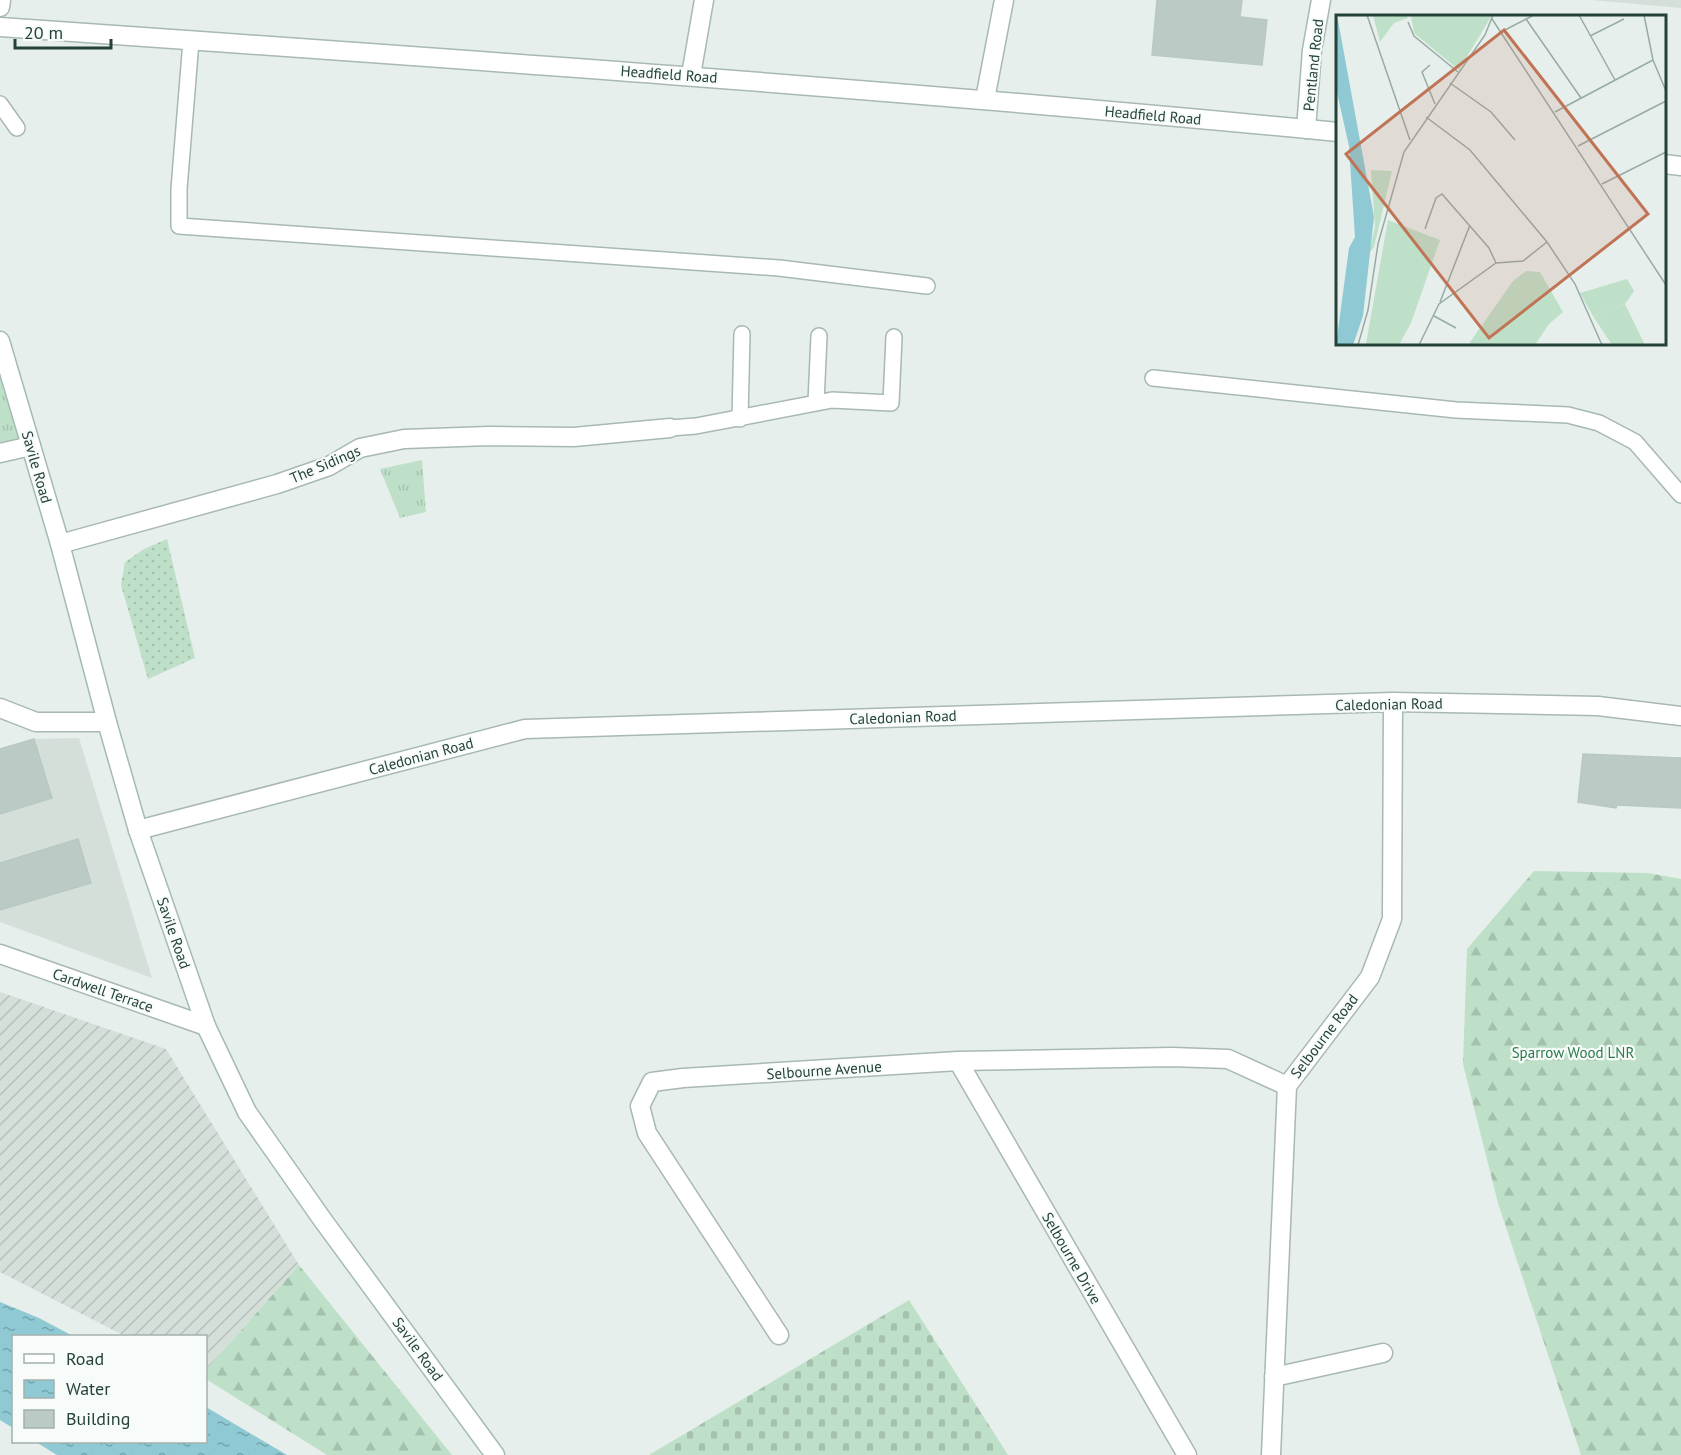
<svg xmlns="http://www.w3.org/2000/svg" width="1681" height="1455" font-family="'PT Sans',sans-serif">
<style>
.built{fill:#d4dfda}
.industrial{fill:url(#industrial-furrows)}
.grass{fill:url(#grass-dots)}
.forest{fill:url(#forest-firs)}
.cemetery{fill:url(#cemetery-stones)}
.park{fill:url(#park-tufts)}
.water{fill:url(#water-ripples)}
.building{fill:#bbcac4;stroke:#b8c9c2;stroke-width:1.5}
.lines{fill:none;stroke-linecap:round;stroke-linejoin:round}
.service-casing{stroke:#a8b8b2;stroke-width:18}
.minor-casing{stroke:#a8b8b2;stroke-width:21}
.tertiary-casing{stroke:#a8b8b2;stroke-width:21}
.secondary-casing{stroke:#a4bbb3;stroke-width:21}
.service{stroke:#fff;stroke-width:15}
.minor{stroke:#fff;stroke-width:18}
.tertiary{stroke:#fff;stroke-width:18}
.secondary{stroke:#fff;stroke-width:18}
.labels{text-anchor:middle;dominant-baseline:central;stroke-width:4.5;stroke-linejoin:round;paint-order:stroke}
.street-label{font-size:15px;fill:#24423a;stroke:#f7fbf9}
.park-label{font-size:15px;fill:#2d7a4b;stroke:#f7fbf9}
.inset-road{fill:none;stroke:#98aaa4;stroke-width:1.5}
.view{fill:#c07456;fill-opacity:0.15;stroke:#c07456;stroke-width:3}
.inset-edge{fill:none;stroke:#24423a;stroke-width:3}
</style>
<defs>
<pattern id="industrial-furrows" width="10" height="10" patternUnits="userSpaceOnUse" patternTransform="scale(1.5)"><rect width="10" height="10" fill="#d4dfda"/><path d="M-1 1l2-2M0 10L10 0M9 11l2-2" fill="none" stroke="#b6c1bc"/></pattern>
<pattern id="grass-dots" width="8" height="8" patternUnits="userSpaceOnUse" patternTransform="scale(1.5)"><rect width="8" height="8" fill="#bfe0c8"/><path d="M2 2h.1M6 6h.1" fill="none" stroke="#a4c1ad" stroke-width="1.8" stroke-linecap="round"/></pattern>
<pattern id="forest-firs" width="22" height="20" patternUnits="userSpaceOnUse" patternTransform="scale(1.5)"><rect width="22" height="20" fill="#bfe0c8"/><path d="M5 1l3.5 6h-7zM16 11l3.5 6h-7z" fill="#a4c1ad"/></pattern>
<pattern id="cemetery-stones" width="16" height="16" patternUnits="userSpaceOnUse" patternTransform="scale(1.5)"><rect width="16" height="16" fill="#bfe0c8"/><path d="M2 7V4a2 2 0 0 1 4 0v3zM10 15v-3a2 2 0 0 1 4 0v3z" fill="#a4c1ad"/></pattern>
<pattern id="park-tufts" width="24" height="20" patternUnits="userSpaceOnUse" patternTransform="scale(1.5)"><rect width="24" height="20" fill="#bfe0c8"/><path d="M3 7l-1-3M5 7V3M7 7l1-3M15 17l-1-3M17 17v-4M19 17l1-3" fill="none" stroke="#a4c1ad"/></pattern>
<pattern id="water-ripples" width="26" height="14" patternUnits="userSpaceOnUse" patternTransform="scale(1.5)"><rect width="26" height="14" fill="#8ec9d4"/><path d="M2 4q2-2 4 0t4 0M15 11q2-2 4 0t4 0" fill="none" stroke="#74a5ad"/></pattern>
</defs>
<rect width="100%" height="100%" fill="#e6efeb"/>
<!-- built -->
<path class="built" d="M 1591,0 L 1681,0 L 1681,8 Z
M 79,738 L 152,978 L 0,922 L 0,749 L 34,739 Z"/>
<!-- industrial -->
<path class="industrial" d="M 0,992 L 166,1049 L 299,1265 L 206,1370 L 206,1336 L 125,1336 L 0,1272 Z"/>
<!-- grass -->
<path class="grass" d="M 167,539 L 195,658 L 148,679 L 121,585 L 125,562 L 144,549 Z"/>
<!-- forest -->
<path class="forest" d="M 1534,871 L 1648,873 L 1681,879 L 1681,1455 L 1581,1455 L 1498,1203 L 1463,1064 L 1467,949 Z
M 299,1265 L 452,1455 L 327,1455 L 206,1379 L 206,1370 Z"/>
<!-- cemetery -->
<path class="cemetery" d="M 909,1300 L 1008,1455 L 649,1455 Z"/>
<!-- park -->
<path class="park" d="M 0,366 L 25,438 L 0,443 Z
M 422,460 L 426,512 L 400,518 L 380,469 Z"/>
<!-- water -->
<path class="water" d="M 0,1302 L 39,1318 L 73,1336 L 14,1336 L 13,1428 L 0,1420 Z
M 206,1407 L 287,1455 L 57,1455 L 36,1442 L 206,1442 Z"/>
<!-- building -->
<path class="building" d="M 1157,0 L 1242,0 L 1240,17 L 1267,20 L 1262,65 L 1152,55 Z
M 34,739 L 52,798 L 0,814 L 0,749 Z
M 1583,754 L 1681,758 L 1681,808 L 1617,805 L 1616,808 L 1578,802 Z
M 78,839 L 91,883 L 0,910 L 0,863 Z"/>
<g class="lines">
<defs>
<path id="service" d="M 191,41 L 179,189 L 179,226 L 779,268 L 927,286
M 0,104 L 17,128
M 1153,378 L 1456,410 L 1568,415 L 1599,423 L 1635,442 L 1681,495
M 816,402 L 819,336
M 740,419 L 742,334
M 670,428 L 696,426 L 832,400 L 891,403 L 894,337"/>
<path id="minor" d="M 0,7 L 1,0
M 691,75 L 704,0
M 985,99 L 1004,0
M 1306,129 L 1312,50 L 1321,0
M 0,453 L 31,446
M 60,544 L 277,484 L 329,466 L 360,448 L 404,439 L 489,436 L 574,437 L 670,428
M 0,708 L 36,722 L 107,722
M 138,830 L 525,729 L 1393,702 L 1598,706 L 1681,716
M 0,954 L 206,1026
M 958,1061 L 1187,1455
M 779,1335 L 647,1133 L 640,1106 L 652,1082 L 683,1078 L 958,1061 L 1172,1057 L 1228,1059 L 1287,1086
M 1274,1377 L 1383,1353
M 1271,1455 L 1287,1086 L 1370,977 L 1392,919 L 1393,702"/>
<path id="tertiary" d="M 0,27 C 446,58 892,89 1338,132
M 1664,164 L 1681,166"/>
<path id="secondary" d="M 0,341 L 60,544 L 107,722 L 138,830 L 206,1026 L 247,1112 L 322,1219 L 495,1455"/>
</defs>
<!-- service casing -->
<use href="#service" class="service-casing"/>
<!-- minor casing -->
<use href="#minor" class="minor-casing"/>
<!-- tertiary casing -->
<use href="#tertiary" class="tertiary-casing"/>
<!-- secondary casing -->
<use href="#secondary" class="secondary-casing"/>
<!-- service -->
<use href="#service" class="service"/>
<!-- minor -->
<use href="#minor" class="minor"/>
<!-- tertiary -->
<use href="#tertiary" class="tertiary"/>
<!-- secondary -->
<use href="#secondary" class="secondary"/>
</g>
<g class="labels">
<!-- street labels -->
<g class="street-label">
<text transform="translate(1313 65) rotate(-84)">Pentland Road</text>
<text transform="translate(669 74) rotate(4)">Headfield Road</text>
<text transform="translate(1153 115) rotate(5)">Headfield Road</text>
<text transform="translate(325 464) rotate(-23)">The Sidings</text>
<text transform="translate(37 467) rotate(74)">Savile Road</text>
<text transform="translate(1389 704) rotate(-1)">Caledonian Road</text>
<text transform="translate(903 717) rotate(-2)">Caledonian Road</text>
<text transform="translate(421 756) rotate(-15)">Caledonian Road</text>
<text transform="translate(174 933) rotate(71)">Savile Road</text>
<text transform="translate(103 990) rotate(19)">Cardwell Terrace</text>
<text transform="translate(1324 1036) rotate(-53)">Selbourne Road</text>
<text transform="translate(824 1070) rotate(-4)">Selbourne Avenue</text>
<text transform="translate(1072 1258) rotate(60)">Selbourne Drive</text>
<text transform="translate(418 1349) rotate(54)">Savile Road</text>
</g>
<!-- park labels -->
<g class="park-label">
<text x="1573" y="1052">Sparrow Wood LNR</text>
</g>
</g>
<!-- overview -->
<g transform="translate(1336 15)">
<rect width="330" height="330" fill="#e6efeb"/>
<path d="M 291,264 L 298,276 L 289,289 L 257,301 L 244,278 Z" fill="#bfe0c8"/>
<path d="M 37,0 L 71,0 L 72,3 L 58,8 L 44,27 ZM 35,155 L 56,156 L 38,232 L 33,238 L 39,212 ZM 190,256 L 204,257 L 227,297 L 213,309 L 199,330 L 132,330 L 177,266 ZM 289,289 L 309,330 L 310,330 L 276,330 L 257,301 Z" fill="#bfe0c8"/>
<path d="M 52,205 L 104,225 L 75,308 L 63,330 L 30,329 Z" fill="#bfe0c8"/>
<path d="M 75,0 L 156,0 L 123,55 L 78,18 Z" fill="#bfe0c8"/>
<path d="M 1,0 L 38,202 L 27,301 L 17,330 L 0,330 L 13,233 L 19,222 L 13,131 L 0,73 Z" fill="#8ec9d4"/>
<path class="inset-road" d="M 31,0 L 74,125M 243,0 L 279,65M 308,0 L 317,45 L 330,76M 156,4 L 330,270M 190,4 L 245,83M 72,7 L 78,21 L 122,57M 165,17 L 198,0M 254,21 L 288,4M 94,50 L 86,57 L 99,89M 114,68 L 155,97 L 179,125M 219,97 L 317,45M 90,102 L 134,135 L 211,227 L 239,269 L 266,330M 242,131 L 330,86M 266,169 L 330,137M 89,214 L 100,183 L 106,179 L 153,233 L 160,248M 104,287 L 134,210M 98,301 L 120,313M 22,330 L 32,295 L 42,229 L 68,137 L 149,20 L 157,0M 83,330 L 103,289 L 160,248 L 187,246 L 211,227"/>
<path class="view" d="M 168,15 L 312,199 L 153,323 L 10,139 Z"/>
<rect width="330" height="330" class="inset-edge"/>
</g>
<!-- legend -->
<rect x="12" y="1335" width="195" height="108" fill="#f7fbf9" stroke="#a3b1ad" stroke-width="1.5"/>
<rect x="24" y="1354" width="30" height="9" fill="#ffffff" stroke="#a3b1ad" stroke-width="1.5"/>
<text x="66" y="1365" font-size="18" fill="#24423a">Road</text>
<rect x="24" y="1380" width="30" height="18" fill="url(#water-ripples)" stroke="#a3b1ad" stroke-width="1.5"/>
<text x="66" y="1395" font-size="18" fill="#24423a">Water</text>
<rect x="24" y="1410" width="30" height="18" fill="#bbcac4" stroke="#a3b1ad" stroke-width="1.5"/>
<text x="66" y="1425" font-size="18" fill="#24423a">Building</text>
<!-- scale -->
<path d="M15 39v9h96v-9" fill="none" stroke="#24423a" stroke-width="3"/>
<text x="24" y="39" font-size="18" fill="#24423a" stroke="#f7fbf9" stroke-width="4.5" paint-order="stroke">20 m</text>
</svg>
